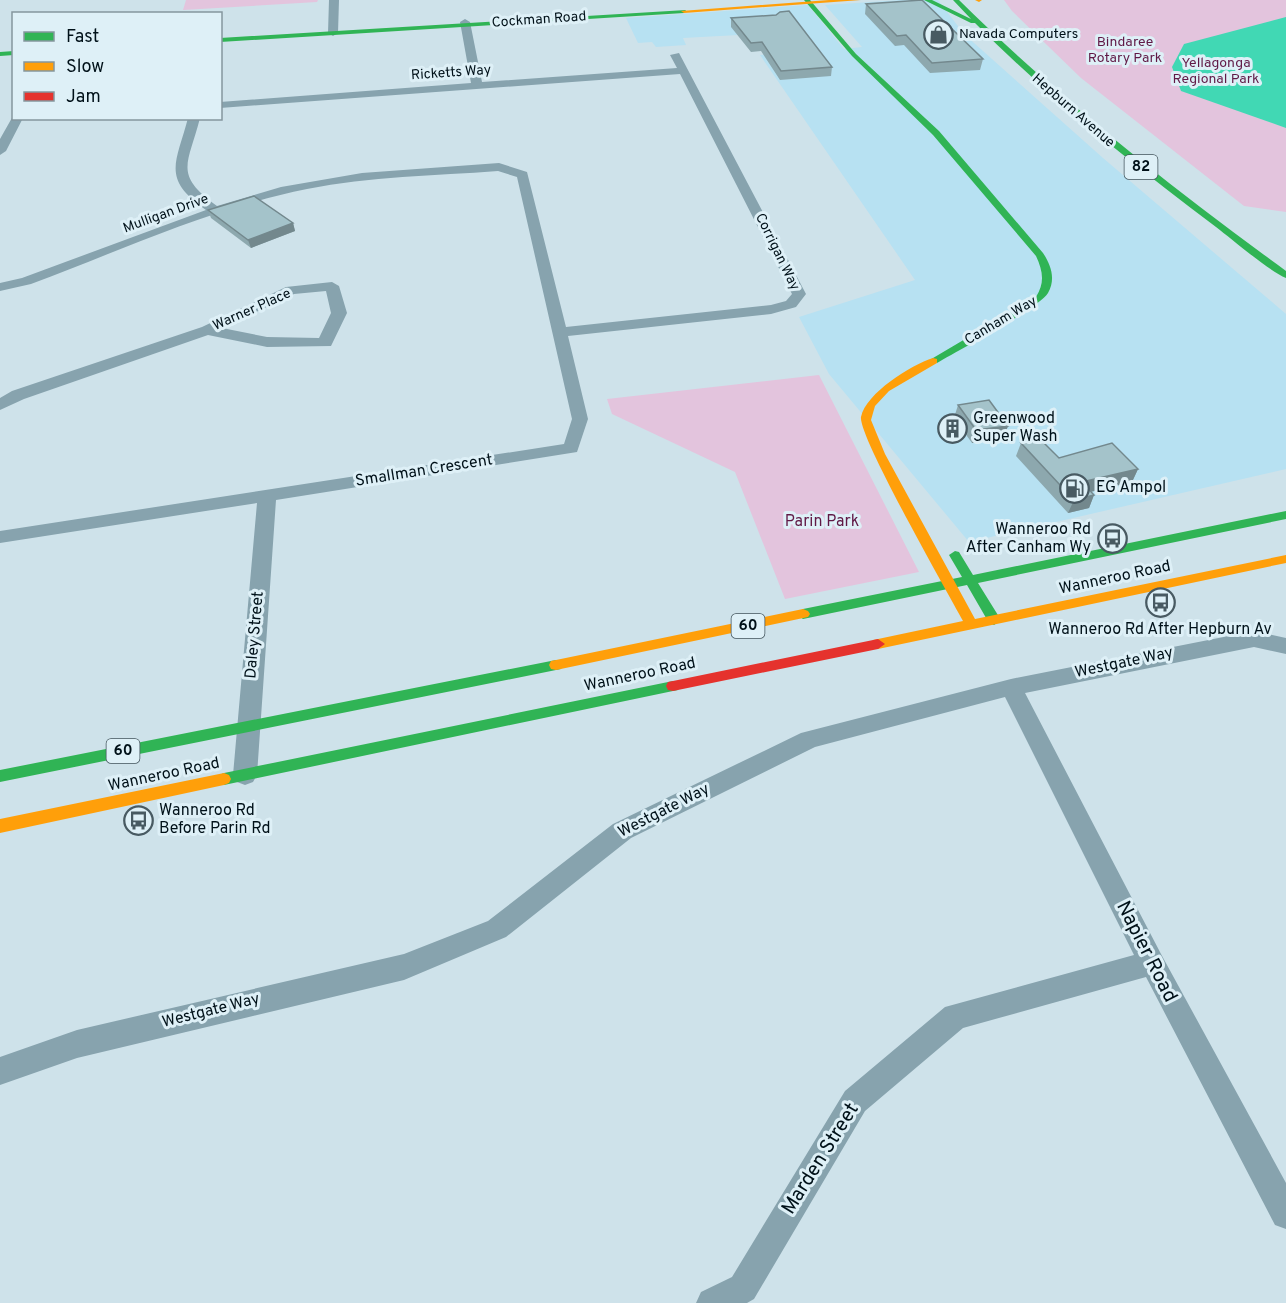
<svg xmlns="http://www.w3.org/2000/svg" width="1286" height="1303" font-family="Overpass,sans-serif">
<style>
.built{fill:#b7e1f2}
.green{fill:#e3c4dd}
.water{fill:#41d8b4}
.lines{fill:none;stroke-linecap:round;stroke-linejoin:round}
.street{fill:#87a3ae;fill-rule:evenodd}
.fast{fill:#30b455;fill-rule:evenodd}
.slow{fill:#ff9f0a;fill-rule:evenodd}
.jam{fill:#e5322d;fill-rule:evenodd}
.wall{fill:#8da8ae}
.shaded-wall{fill:#73888d}
.building{fill:#a4c3ca;stroke:#73888d;stroke-width:1.5}
.labels{text-anchor:middle;dominant-baseline:central;stroke-width:6;stroke-linejoin:round;paint-order:stroke}
.far-street-label{font-size:14px;fill:#001119;stroke:#def0f7}
.far-poi-label{font-size:14px;fill:#001119;stroke:#def0f7;text-anchor:start}
.far-park-label{font-size:14px;fill:#601946;stroke:#def0f7}
.shield{fill:#def0f7;stroke:#43545c;stroke-width:1.5}
.shield-label{font-size:15px;font-weight:bold;fill:#001119}
.poi-label{font-size:16px;fill:#001119;stroke:#def0f7;text-anchor:start}
.street-label{font-size:16px;fill:#001119;stroke:#def0f7}
.park-label{font-size:16px;fill:#601946;stroke:#def0f7}
.near-street-label{font-size:20px;fill:#001119;stroke:#def0f7}
</style>
<rect width="100%" height="100%" fill="#cee2ea"/>
<!-- built -->
<path class="built" d="M 901,0 L 938,0 L 964,34 L 1103,158 L 1286,314 L 1286,469 L 969,542 L 829,374 L 799,317 L 915,280 L 760,55 L 771,54 L 757,34 L 683,38 L 686,45 L 656,47 L 652,42 L 638,43 L 626,18 L 808,5 L 844,49 L 862,47 L 825,5 Z"/>
<!-- green -->
<path class="green" d="M 186,0 L 318,0 L 317,2 L 183,10 Z
M 1004,0 L 1286,0 L 1286,212 L 1244,206 L 1081,78 L 1012,11 Z
M 819,375 L 919,572 L 785,599 L 735,472 L 612,414 L 607,399 Z"/>
<!-- water -->
<path class="water" d="M 1286,17 L 1286,128 L 1181,91 L 1172,67 L 1184,44 Z"/>
<g class="lines">
<!-- street -->
<path class="street" d="M 329,0 L 339,0 L 338,33 L 333,36 L 328,33 Z
M 465,19 L 470,22 L 482,82 L 677,68 L 670,55 L 679,53 L 806,294 L 796,307 L 771,314 L 568,336 L 588,419 L 577,452 L 276,500 L 257,775 L 253,782 L 245,785 L 237,782 L 233,775 L 257,503 L 0,543 L 0,531 L 564,444 L 572,419 L 517,177 L 498,171 C 435,176 370,176 307,189 C 212,208 122,250 31,284 L 0,291 L 0,283 L 22,278 L 206,210 C 161,178 176,164 188,118 L 200,118 C 188,165 173,174 217,206 L 281,187 L 362,173 L 499,163 L 527,172 L 566,327 L 771,305 L 786,301 L 792,294 L 680,74 L 220,108 L 220,102 L 471,83 L 460,22 Z
M 13,116 L 14,118 L 23,118 L 6,151 L 0,155 L 0,139 Z
M 332,282 L 339,286 L 347,313 L 331,346 L 267,347 L 208,335 L 24,399 L 0,410 L 0,398 L 12,391 L 202,327 L 286,287 ZM 326,291 L 331,313 L 319,338 L 267,337 L 222,328 L 294,294 Z
M 1254,631 L 1286,638 L 1286,654 L 1254,647 L 1025,693 L 1161,954 L 1286,1183 L 1286,1229 L 1275,1225 L 1146,977 L 963,1028 L 865,1111 L 754,1299 L 747,1303 L 696,1303 L 701,1292 L 732,1277 L 845,1091 L 945,1007 L 1134,955 L 1005,697 L 815,747 L 631,838 L 506,937 L 404,980 L 77,1058 L 0,1085 L 0,1057 L 77,1030 L 404,954 L 488,921 L 613,824 L 801,733 L 1011,679 Z"/>
<!-- fast -->
<path class="fast" d="M 804,0 L 810,0 L 856,54 L 939,131 L 1043,253 C 1051,265 1056,279 1048,293 C 1039,308 957,351 937,363 L 929,363 L 928,361 L 1036,297 C 1045,283 1043,271 1036,256 L 933,135 L 852,56 Z
M 924,0 L 932,0 L 971,19 L 953,0 L 959,0 C 1060,100 1171,187 1286,271 L 1286,278 C 1269,271 1233,240 1216,227 C 1132,164 1050,98 975,23 L 971,23 Z
M 686,10 L 684,13 L 220,42 L 220,38 Z
M 14,51 L 14,55 L 0,56 L 0,52 Z
M 1286,511 L 1286,519 L 978,583 L 1001,620 L 994,625 L 989,623 L 967,585 L 803,619 L 796,614 L 803,609 L 962,577 L 949,555 L 955,551 L 959,552 L 973,575 Z
M 556,660 L 561,661 L 563,665 L 561,669 L 556,670 L 0,782 L 0,770 Z
M 673,681 L 678,682 L 680,686 L 678,690 L 673,691 L 224,785 L 219,783 L 217,779 L 219,775 L 224,773 Z"/>
<!-- slow -->
<path class="slow" d="M 829,0 L 861,0 L 684,13 L 681,11 Z
M 975,0 L 982,0 L 979,2 Z
M 933,358 L 937,359 L 937,363 L 889,391 L 875,406 L 871,420 L 885,454 L 975,619 L 1286,555 L 1286,563 L 878,649 L 873,648 L 871,644 L 873,640 L 878,639 L 963,621 C 948,593 858,436 861,417 C 866,393 911,365 933,358 Z
M 803,609 L 808,611 L 810,614 L 808,617 L 556,670 L 551,669 L 549,665 L 551,661 L 556,660 Z
M 224,773 L 229,775 L 231,779 L 229,783 L 224,785 L 0,833 L 0,819 Z"/>
<!-- jam -->
<path class="jam" d="M 878,639 L 885,644 L 878,649 L 673,691 L 668,690 L 666,686 L 668,682 L 673,681 Z"/>
</g>
<!-- wall -->
<path class="wall" d="M 866,4 L 983,59 L 980,70 L 930,73 L 904,45 L 895,46 L 865,14 Z
M 731,18 L 832,67 L 831,76 L 780,80 L 761,51 L 751,52 L 731,27 Z
M 208,210 L 293,223 L 295,231 L 251,248 L 211,218 Z
M 958,405 L 1008,426 L 1003,439 L 972,443 L 954,418 Z
M 1021,443 L 1059,458 L 1138,469 L 1132,482 L 1091,492 L 1094,495 L 1089,508 L 1068,513 L 1016,456 Z"/>
<!-- shaded-wall -->
<path class="shaded-wall" d="M 293,223 L 295,231 L 251,248 L 248,240 Z
M 1008,426 L 1003,439 L 972,443 L 976,430 Z
M 1138,469 L 1132,482 L 1076,495 L 1082,482 Z
M 1094,495 L 1089,508 L 1068,513 L 1074,500 Z"/>
<!-- building -->
<path class="building" d="M 922,0 L 983,59 L 932,63 L 906,35 L 897,36 L 866,4 Z
M 789,11 L 832,67 L 781,71 L 762,42 L 751,43 L 731,18 L 776,15 L 780,12 Z
M 254,196 L 293,223 L 248,240 L 208,210 Z
M 989,400 L 1008,426 L 976,430 L 958,405 Z
M 1042,441 L 1059,458 L 1112,443 L 1138,469 L 1082,482 L 1094,495 L 1074,500 L 1021,443 Z"/>
<!-- icons -->
<defs>
<symbol id="shop-ring" viewBox="-11 -11 22 22"><circle r="9.5" fill="#def0f7" stroke="#485a62" stroke-width="1.5"/><path d="M-5-2.5h2.3a2.7 3.5 0 0 1 5.4 0H5L5.5 6h-11ZM-1.5-2.5h3a1.5 2.3 0 0 0-3 0Z" fill="#485a62"/></symbol>
<symbol id="building-ring" viewBox="-11 -11 22 22"><circle r="9.5" fill="#def0f7" stroke="#485a62" stroke-width="1.5"/><path d="M-4-6H4V6H1V3H-1V6H-4ZM-2.5-4.3h1.7v1.8h-1.7ZM.8-4.3h1.7v1.8H.8ZM-2.5-1h1.7V.8h-1.7ZM.8-1h1.7V.8H.8Z" fill="#485a62"/></symbol>
<symbol id="fuel-ring" viewBox="-11 -11 22 22"><circle r="9.5" fill="#def0f7" stroke="#485a62" stroke-width="1.5"/><path d="M-5.5-6h7V0h2V4h1.3V-2.5L3-4.5l.8-.8L6-3V5H2.5V1h-1V6h-7ZM-4.2-4.7v3.2H.2V-4.7Z" fill="#485a62"/></symbol>
<symbol id="bus-ring" viewBox="-11 -11 22 22"><circle r="9.5" fill="#def0f7" stroke="#485a62" stroke-width="1.5"/><path d="M-5-6H5V4H4V6H2V4H-2V6H-4V4H-5ZM-3.5-4V0h7V-4ZM-3.5 1.2v1.5H-2V1.2ZM2 1.2v1.5H3.5V1.2Z" fill="#485a62"/></symbol>
</defs>
<g fill-rule="evenodd">
<use href="#shop-ring" x="922" y="18" width="33" height="33"/>
<use href="#building-ring" x="936" y="412" width="33" height="33"/>
<use href="#fuel-ring" x="1058" y="472" width="33" height="33"/>
<use href="#bus-ring" x="1096" y="522" width="33" height="33"/>
<use href="#bus-ring" x="1144" y="586" width="33" height="33"/>
<use href="#bus-ring" x="122" y="804" width="33" height="33"/>
</g>
<g class="labels">
<!-- far-street labels -->
<g class="far-street-label">
<text transform="translate(539 20) rotate(-4)">Cockman Road</text>
<text transform="translate(451 73) rotate(-4)">Ricketts Way</text>
<text transform="translate(1073 111) rotate(41)">Hepburn Avenue</text>
<text transform="translate(166 214) rotate(-20)">Mulligan Drive</text>
<text transform="translate(777 252) rotate(64)">Corrigan Way</text>
<text transform="translate(252 310) rotate(-24)">Warner Place</text>
<text transform="translate(1001 321) rotate(-31)">Canham Way</text>
</g>
<!-- far-poi labels -->
<g class="far-poi-label">
<text x="959" y="34">Navada Computers</text>
</g>
<!-- far-park labels -->
<g class="far-park-label">
<text x="1125" y="42">Bindaree<tspan x="1125" dy="16">Rotary Park</tspan></text>
<text x="1216" y="63">Yellagonga<tspan x="1216" dy="16">Regional Park</tspan></text>
</g>
<!-- shield labels -->
<g class="shield">
<rect x="1124.5" y="155" width="33" height="24" rx="4.5"/>
<rect x="731.5" y="614" width="33" height="24" rx="4.5"/>
<rect x="106.5" y="739" width="33" height="24" rx="4.5"/>
</g>
<g class="shield-label">
<text x="1141" y="167">82</text>
<text x="748" y="626">60</text>
<text x="123" y="751">60</text>
</g>
<!-- poi labels -->
<g class="poi-label">
<text x="973" y="419">Greenwood<tspan x="973" dy="18">Super Wash</tspan></text>
<text x="1096" y="488">EG Ampol</text>
<text x="1091" y="530" text-anchor="end">Wanneroo Rd<tspan x="1091" dy="18">After Canham Wy</tspan></text>
<text x="1160" y="630" text-anchor="middle">Wanneroo Rd After Hepburn Av</text>
<text x="159" y="811">Wanneroo Rd<tspan x="159" dy="18">Before Parin Rd</tspan></text>
</g>
<!-- street labels -->
<g class="street-label">
<text transform="translate(424 471) rotate(-9)">Smallman Crescent</text>
<text transform="translate(1115 578) rotate(-12)">Wanneroo Road</text>
<text transform="translate(255 635) rotate(-85)">Daley Street</text>
<text transform="translate(1124 663) rotate(-12)">Westgate Way</text>
<text transform="translate(640 675) rotate(-12)">Wanneroo Road</text>
<text transform="translate(164 775) rotate(-12)">Wanneroo Road</text>
<text transform="translate(664 811) rotate(-27)">Westgate Way</text>
<text transform="translate(211 1011) rotate(-14)">Westgate Way</text>
</g>
<!-- park labels -->
<g class="park-label">
<text x="822" y="522">Parin Park</text>
</g>
<!-- near-street labels -->
<g class="near-street-label">
<text transform="translate(1146 952) rotate(63)">Napier Road</text>
<text transform="translate(821 1159) rotate(-58)">Marden Street</text>
</g>
</g>
<!-- legend -->
<rect x="12" y="12" width="210" height="108" fill="#def0f7" stroke="#85979e" stroke-width="1.5"/>
<rect x="24" y="32" width="30" height="9" fill="#30b455" stroke="#85979e" stroke-width="1.5"/>
<text x="66" y="42" font-size="18" fill="#001119">Fast</text>
<rect x="24" y="62" width="30" height="9" fill="#ff9f0a" stroke="#85979e" stroke-width="1.5"/>
<text x="66" y="72" font-size="18" fill="#001119">Slow</text>
<rect x="24" y="92" width="30" height="9" fill="#e5322d" stroke="#85979e" stroke-width="1.5"/>
<text x="66" y="102" font-size="18" fill="#001119">Jam</text>
</svg>
